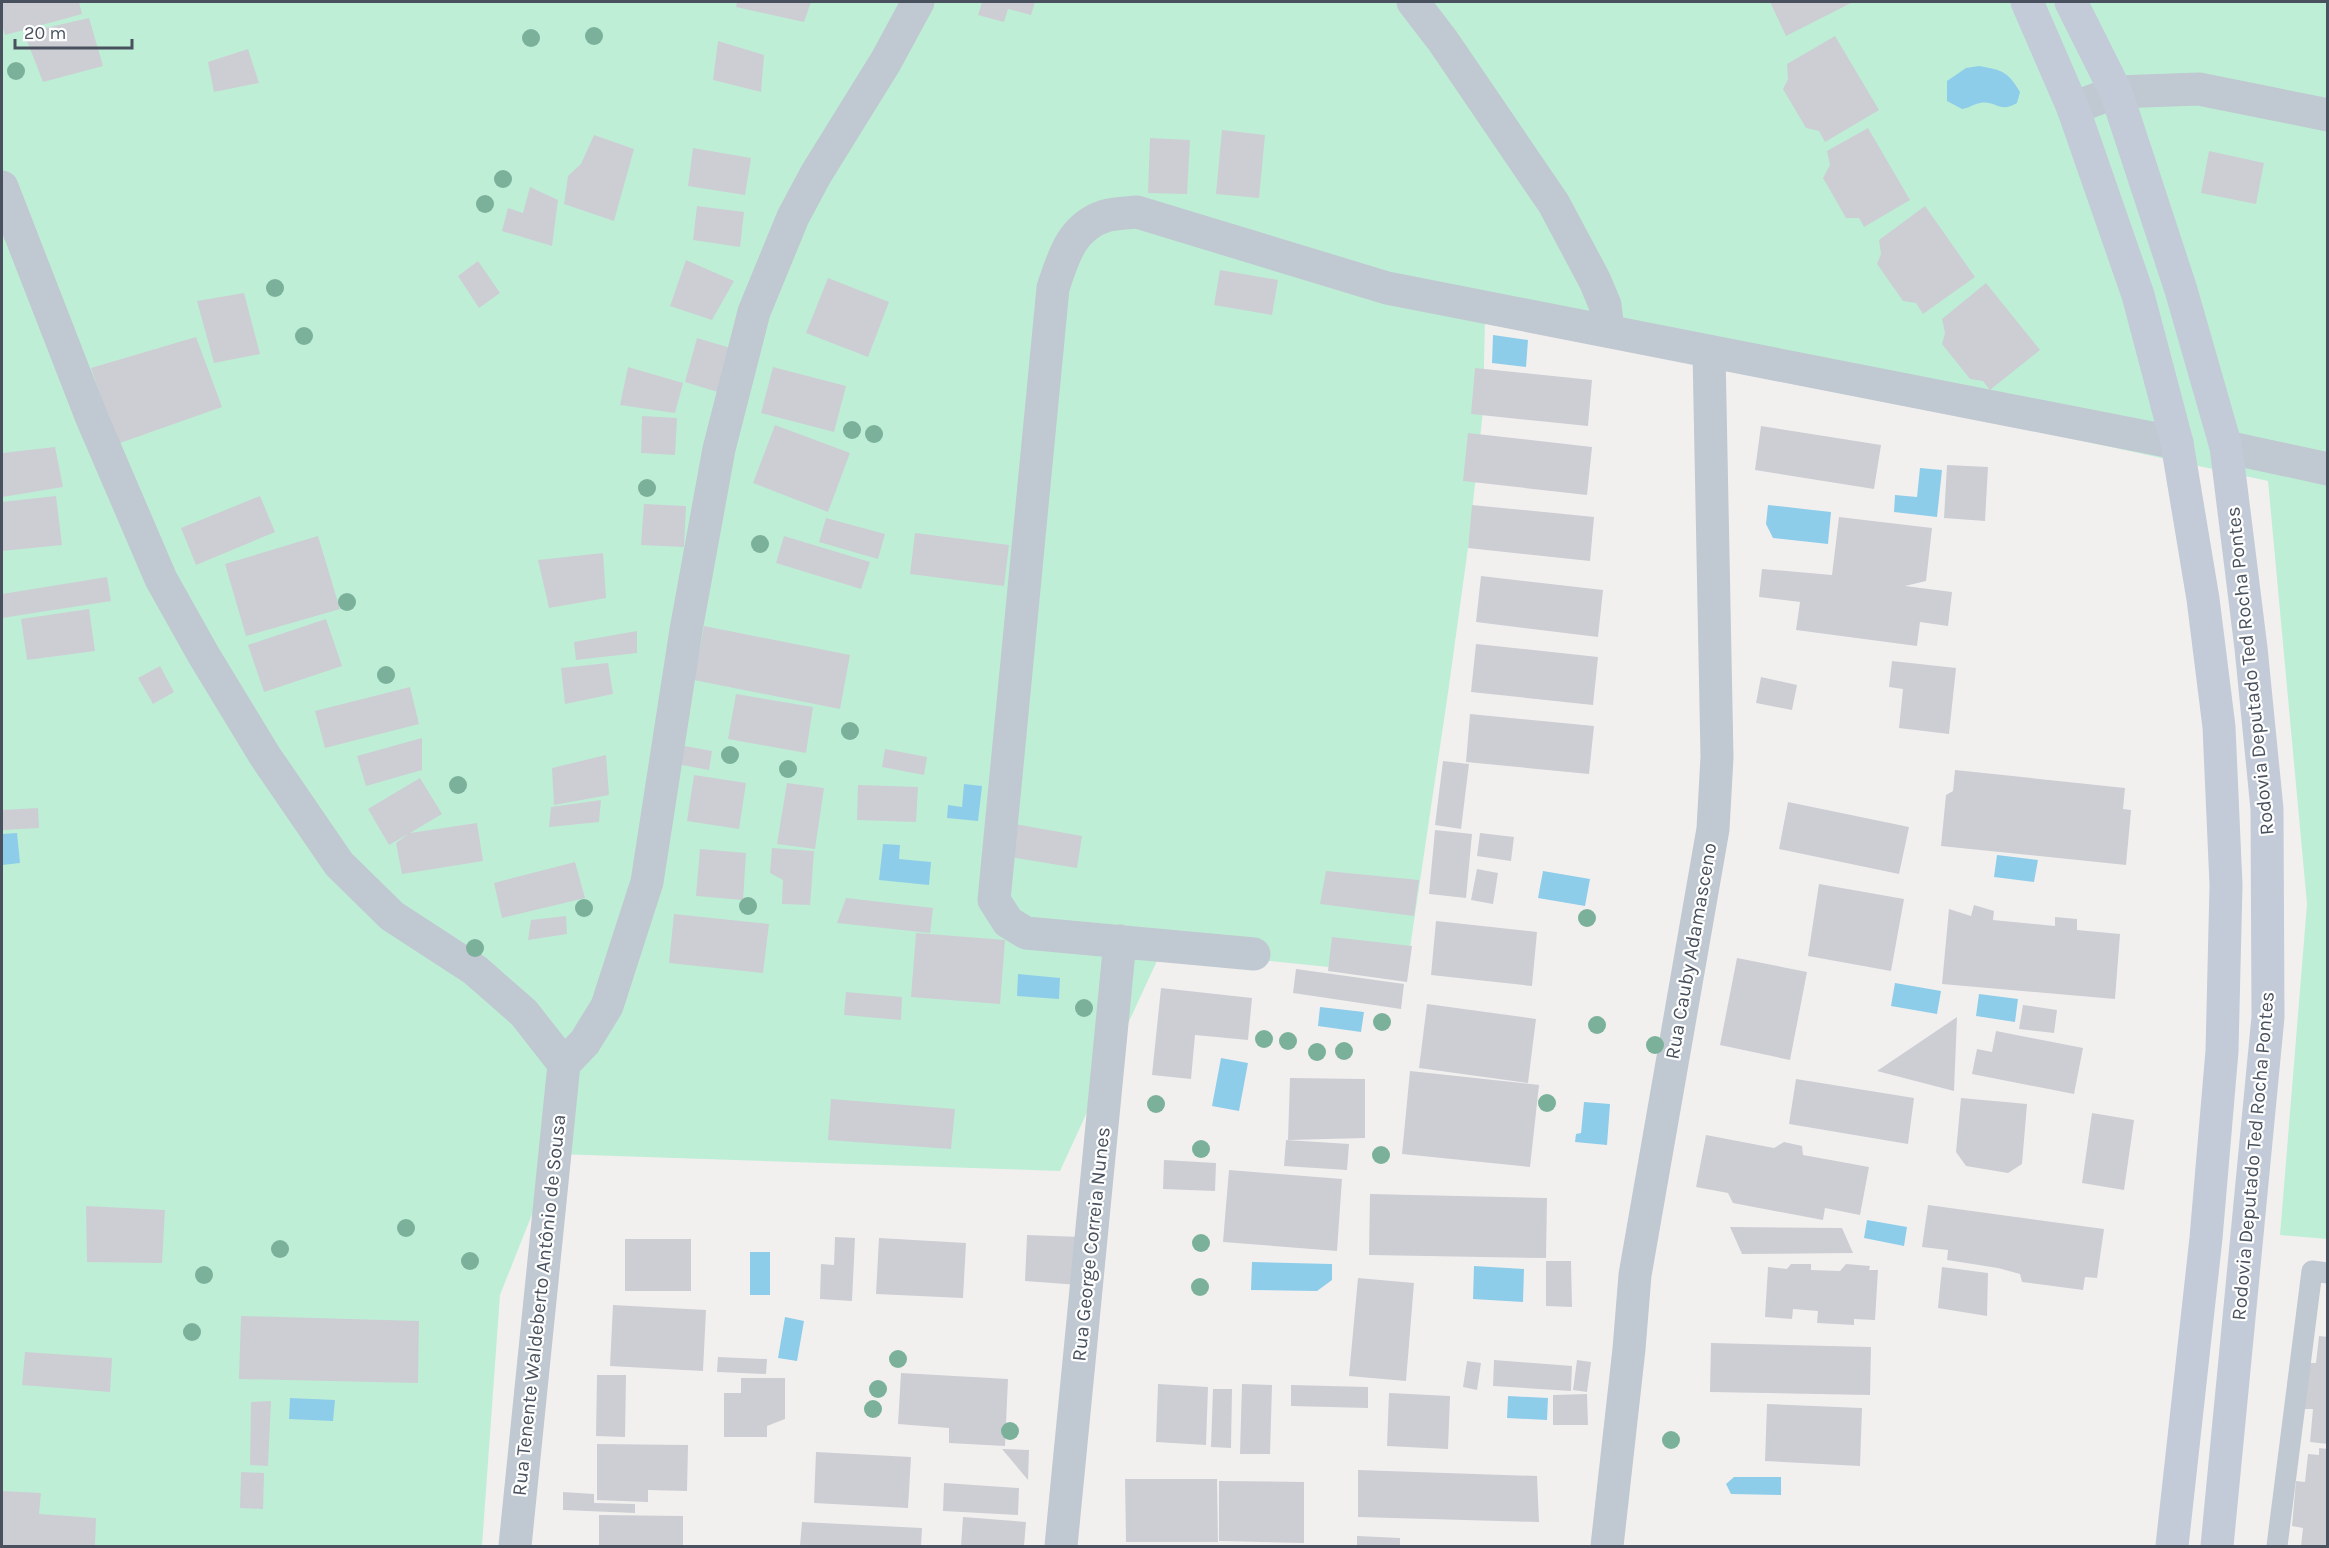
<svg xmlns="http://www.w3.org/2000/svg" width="2329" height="1548" font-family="Karla,sans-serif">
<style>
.green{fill:#bfeed6}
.water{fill:#8dcdea}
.building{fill:#ccced4}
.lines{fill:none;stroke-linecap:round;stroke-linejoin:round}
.service{stroke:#c0c8d1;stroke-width:21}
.minor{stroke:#c0c8d1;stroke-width:33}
.secondary{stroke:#c3cbd8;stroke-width:33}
.tree{fill:#7bb19a}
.labels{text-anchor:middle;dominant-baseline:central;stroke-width:4.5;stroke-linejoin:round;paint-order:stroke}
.street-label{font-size:20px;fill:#48515d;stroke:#fff}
</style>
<rect width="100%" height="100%" fill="#f2f0ef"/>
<!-- green -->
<path class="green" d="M 2,2 L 2327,2 L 2327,1239 L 2280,1235 L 2307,904 L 2268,481 L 1834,387 L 1485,319 L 1483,411 L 1468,548 L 1448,693 L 1406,975 L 1162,950 L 1060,1171 L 556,1154 L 500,1295 L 482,1546 L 2,1546 Z"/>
<!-- water -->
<path class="water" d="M 1979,66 C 2003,70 2008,72 2020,92 L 2017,103 C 1999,114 1996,100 1980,103 C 1974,104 1969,108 1962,109 L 1947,101 L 1947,81 L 1966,68 Z
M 1493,335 L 1528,340 L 1526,367 L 1492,363 Z
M 1920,468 L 1942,470 L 1937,517 L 1894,512 L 1895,495 L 1917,497 Z
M 1768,505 L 1831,512 L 1828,544 L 1773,538 L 1766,524 Z
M 964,784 L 982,786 L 978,821 L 947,818 L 948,805 L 962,807 Z
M 17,833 L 20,863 L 2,865 L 2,834 Z
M 883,844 L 900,845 L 899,859 L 931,862 L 929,885 L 879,880 Z
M 1997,855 L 2038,860 L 2034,882 L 1994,877 Z
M 1543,871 L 1590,879 L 1585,906 L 1538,898 Z
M 1018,974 L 1060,978 L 1059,999 L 1017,996 Z
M 1895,983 L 1941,991 L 1937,1014 L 1891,1006 Z
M 1979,994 L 2018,999 L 2015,1022 L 1976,1016 Z
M 1320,1007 L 1364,1012 L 1361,1032 L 1318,1026 Z
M 1221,1058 L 1248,1063 L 1239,1111 L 1212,1106 Z
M 1584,1102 L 1610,1104 L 1607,1145 L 1575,1142 L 1576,1134 L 1581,1133 Z
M 1867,1220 L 1907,1227 L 1904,1246 L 1864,1238 Z
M 750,1252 L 770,1252 L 770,1295 L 750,1295 Z
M 1252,1262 L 1332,1264 L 1332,1280 L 1317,1291 L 1251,1290 Z
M 1474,1266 L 1524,1269 L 1523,1302 L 1473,1299 Z
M 785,1317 L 804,1321 L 797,1361 L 778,1358 Z
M 1508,1396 L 1548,1398 L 1547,1420 L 1507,1418 Z
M 290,1398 L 335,1400 L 333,1421 L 289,1419 Z
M 1734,1477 L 1781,1477 L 1781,1495 L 1731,1494 L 1726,1484 Z"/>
<!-- building -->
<path class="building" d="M 2,2 L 79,2 L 82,14 L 5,35 L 2,25 Z
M 737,2 L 811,2 L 804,22 L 736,7 Z
M 982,2 L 1035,2 L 1031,15 L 1008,9 L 1004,22 L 978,15 Z
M 1770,2 L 1853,2 L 1786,36 Z
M 89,18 L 103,66 L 43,82 L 24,33 Z
M 1835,36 L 1879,110 L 1825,142 L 1819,131 L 1806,128 L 1783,89 L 1788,79 L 1787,64 Z
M 718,41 L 764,55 L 761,92 L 713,80 Z
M 248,49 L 259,83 L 214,92 L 208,62 Z
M 1868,128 L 1910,200 L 1864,227 L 1859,218 L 1846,218 L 1823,178 L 1830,165 L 1827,151 Z
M 1222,130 L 1265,135 L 1259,198 L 1216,194 Z
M 594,135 L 634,149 L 614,221 L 564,204 L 568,176 L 581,164 Z
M 1150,138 L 1190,140 L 1187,194 L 1148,193 Z
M 693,148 L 751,158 L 745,195 L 688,186 Z
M 2209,151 L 2264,163 L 2256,204 L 2201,193 Z
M 530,187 L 558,200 L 552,246 L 502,231 L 508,208 L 523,213 Z
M 697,206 L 744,212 L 740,247 L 693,240 Z
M 1925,206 L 1975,277 L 1923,314 L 1916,303 L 1903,301 L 1877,264 L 1881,254 L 1879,240 Z
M 686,260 L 734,281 L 712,320 L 670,306 Z
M 478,261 L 500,293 L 479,308 L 458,276 Z
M 1220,270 L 1278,280 L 1272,315 L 1214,305 Z
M 828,278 L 889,302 L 868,357 L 806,333 Z
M 1986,283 L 2040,350 L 1990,390 L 1983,381 L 1970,379 L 1942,344 L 1945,333 L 1942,319 Z
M 244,293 L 260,354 L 214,363 L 197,301 Z
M 196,337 L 222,407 L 117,444 L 91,368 Z
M 697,338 L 734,349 L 721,393 L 685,382 Z
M 628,367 L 683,383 L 675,413 L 620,405 Z
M 773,367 L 846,386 L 834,432 L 761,413 Z
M 1475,368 L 1592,380 L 1588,426 L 1471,414 Z
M 642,416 L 677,418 L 675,455 L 641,453 Z
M 775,425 L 850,453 L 828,512 L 753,483 Z
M 1761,426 L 1881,445 L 1874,489 L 1755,470 Z
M 1468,433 L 1592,447 L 1587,495 L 1463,481 Z
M 55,447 L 63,487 L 2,497 L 2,453 Z
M 1947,465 L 1988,467 L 1985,521 L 1944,518 Z
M 56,496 L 62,545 L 2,551 L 2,502 Z
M 260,496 L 275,532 L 196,565 L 181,528 Z
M 644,504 L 686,506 L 684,547 L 641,545 Z
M 1472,505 L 1594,517 L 1590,561 L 1468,548 Z
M 1839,517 L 1932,528 L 1926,581 L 1905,586 L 1952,592 L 1948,626 L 1920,622 L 1917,646 L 1796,630 L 1800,602 L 1759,597 L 1762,569 L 1832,575 Z
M 826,518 L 885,534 L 878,559 L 819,542 Z
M 915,533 L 1009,545 L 1004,586 L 910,574 Z
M 318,536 L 340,609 L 246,636 L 225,564 Z
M 784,536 L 870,562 L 861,589 L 776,563 Z
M 603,553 L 606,598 L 549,608 L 538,560 Z
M 1481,576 L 1603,590 L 1598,637 L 1476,622 Z
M 107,577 L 111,601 L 2,618 L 2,594 Z
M 89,609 L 95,651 L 27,660 L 21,619 Z
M 326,619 L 342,666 L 264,692 L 248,645 Z
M 704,626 L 850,655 L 840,709 L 694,680 Z
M 637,631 L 637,653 L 576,660 L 574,642 Z
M 1476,644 L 1598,657 L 1593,705 L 1471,692 Z
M 1892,661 L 1956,668 L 1949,734 L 1899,728 L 1903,689 L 1889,687 Z
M 608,663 L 613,694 L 565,704 L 561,668 Z
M 160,666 L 174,692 L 153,704 L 138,678 Z
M 1761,677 L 1797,685 L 1792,710 L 1756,703 Z
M 410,687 L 419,724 L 325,748 L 315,711 Z
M 736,694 L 813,707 L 806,753 L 728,739 Z
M 1470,714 L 1594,726 L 1589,774 L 1466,762 Z
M 422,738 L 422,770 L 366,786 L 357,756 Z
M 674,744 L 712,751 L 709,770 L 671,763 Z
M 885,749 L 927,757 L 924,775 L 882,767 Z
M 606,755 L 609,795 L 554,805 L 552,768 Z
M 1443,761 L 1469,764 L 1461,829 L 1435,825 Z
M 1955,770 L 2125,788 L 2123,809 L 2131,810 L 2126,865 L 1941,846 L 1946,795 L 1953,791 Z
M 694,775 L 746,783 L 739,829 L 687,821 Z
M 420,778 L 442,814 L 410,833 L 477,823 L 483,861 L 402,874 L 396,843 L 408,834 L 389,845 L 368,809 Z
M 787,783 L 824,788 L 815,849 L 777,844 Z
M 858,785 L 918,787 L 916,822 L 857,820 Z
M 601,800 L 599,822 L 549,827 L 551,807 Z
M 1788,802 L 1909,827 L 1899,874 L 1779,849 Z
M 38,808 L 39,828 L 2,830 L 2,810 Z
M 1009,823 L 1082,836 L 1077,868 L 1004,856 Z
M 1435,830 L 1472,834 L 1466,898 L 1429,894 Z
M 1480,833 L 1514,837 L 1511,861 L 1477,856 Z
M 772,848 L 814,851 L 810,905 L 782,904 L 783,880 L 770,873 Z
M 700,849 L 746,853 L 743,900 L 696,896 Z
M 575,862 L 585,898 L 502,918 L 494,883 Z
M 1477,869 L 1498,873 L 1493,904 L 1471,900 Z
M 1326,871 L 1419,880 L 1414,916 L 1320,904 Z
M 1819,884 L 1904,899 L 1891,971 L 1808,956 Z
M 846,898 L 933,908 L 930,933 L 837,923 Z
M 1974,905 L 1994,911 L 1993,920 L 2055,926 L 2055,917 L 2077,919 L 2077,930 L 2120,934 L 2115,999 L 1942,984 L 1949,909 L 1971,916 Z
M 674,914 L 769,924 L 763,973 L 669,963 Z
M 566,916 L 567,934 L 528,940 L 531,920 Z
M 1436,921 L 1537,932 L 1532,986 L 1431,975 Z
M 916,933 L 1005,940 L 1000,1004 L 911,997 Z
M 1332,937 L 1412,946 L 1407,982 L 1328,971 Z
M 1737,958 L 1807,972 L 1790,1060 L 1720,1045 Z
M 1296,969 L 1404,984 L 1401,1009 L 1293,993 Z
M 1161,988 L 1252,998 L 1248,1040 L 1195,1035 L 1191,1079 L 1152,1075 Z
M 846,992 L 902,997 L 901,1020 L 844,1015 Z
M 1427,1004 L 1536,1019 L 1528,1083 L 1419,1068 Z
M 2023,1005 L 2057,1010 L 2054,1033 L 2019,1029 Z
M 1957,1017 L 1954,1091 L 1877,1071 Z
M 1996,1031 L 2083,1048 L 2074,1094 L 1972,1074 L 1977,1049 L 1992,1052 Z
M 1410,1071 L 1539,1085 L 1530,1167 L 1402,1154 Z
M 1290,1078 L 1365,1079 L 1365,1138 L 1288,1140 Z
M 1796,1079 L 1914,1098 L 1908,1144 L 1789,1124 Z
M 1961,1098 L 2027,1104 L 2022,1164 L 2008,1173 L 1966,1166 L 1956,1152 Z
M 831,1099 L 955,1109 L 951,1149 L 828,1140 Z
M 2092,1113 L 2134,1120 L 2124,1190 L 2082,1183 Z
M 1706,1135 L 1774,1148 L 1784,1142 L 1802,1146 L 1803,1155 L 1869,1167 L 1860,1215 L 1825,1208 L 1823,1220 L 1733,1203 L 1728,1193 L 1696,1187 Z
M 1286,1140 L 1349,1144 L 1347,1170 L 1284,1166 Z
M 1164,1160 L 1216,1163 L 1215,1191 L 1163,1189 Z
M 1229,1170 L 1342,1179 L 1337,1251 L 1223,1242 Z
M 1370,1194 L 1547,1198 L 1546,1258 L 1369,1255 Z
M 1928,1205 L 2104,1229 L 2097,1278 L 2085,1277 L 2083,1290 L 2022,1282 L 2020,1274 L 1998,1268 L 1947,1260 L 1948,1250 L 1922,1247 Z
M 86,1206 L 165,1210 L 162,1263 L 87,1262 Z
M 1730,1227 L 1842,1228 L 1853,1253 L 1742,1254 Z
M 1027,1235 L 1081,1237 L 1079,1285 L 1025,1281 Z
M 835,1237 L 855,1238 L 852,1301 L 820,1299 L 821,1264 L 834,1265 Z
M 879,1238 L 966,1243 L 963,1298 L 876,1294 Z
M 625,1239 L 691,1239 L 691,1291 L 625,1291 Z
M 1546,1261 L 1571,1261 L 1572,1307 L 1546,1306 Z
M 1791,1264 L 1811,1264 L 1811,1270 L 1840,1271 L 1846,1264 L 1870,1266 L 1869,1270 L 1878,1270 L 1875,1320 L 1854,1319 L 1854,1325 L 1817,1323 L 1818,1311 L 1793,1309 L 1792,1319 L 1765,1317 L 1768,1267 L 1787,1269 Z
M 1942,1267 L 1988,1273 L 1987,1316 L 1938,1308 Z
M 1358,1278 L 1414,1283 L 1406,1381 L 1349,1376 Z
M 613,1305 L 706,1310 L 703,1371 L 610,1366 Z
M 241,1316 L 419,1321 L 418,1383 L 239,1379 Z
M 2319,1336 L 2328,1337 L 2328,1444 L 2310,1442 L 2313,1409 L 2303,1409 L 2308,1363 L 2316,1363 Z
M 1711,1343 L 1871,1347 L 1870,1395 L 1710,1392 Z
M 25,1352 L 112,1358 L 110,1392 L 22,1385 Z
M 718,1357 L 767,1359 L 766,1374 L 717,1372 Z
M 1494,1360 L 1572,1366 L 1571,1391 L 1493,1386 Z
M 1577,1360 L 1591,1362 L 1587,1392 L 1573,1390 Z
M 1467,1361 L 1481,1363 L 1477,1390 L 1463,1387 Z
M 901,1373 L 1008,1379 L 1005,1446 L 949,1443 L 949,1428 L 898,1424 Z
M 597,1375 L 626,1375 L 625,1437 L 596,1436 Z
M 741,1378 L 785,1378 L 785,1419 L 767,1426 L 767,1437 L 724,1437 L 724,1393 L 741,1393 Z
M 1158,1384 L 1208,1387 L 1206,1445 L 1156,1442 Z
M 1242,1384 L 1272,1385 L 1270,1454 L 1240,1454 Z
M 1291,1385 L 1368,1387 L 1368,1408 L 1291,1406 Z
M 1213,1389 L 1232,1389 L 1231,1448 L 1211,1447 Z
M 1389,1393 L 1450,1396 L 1448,1449 L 1387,1446 Z
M 1587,1394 L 1588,1425 L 1553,1425 L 1553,1395 Z
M 271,1401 L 268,1466 L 250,1465 L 251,1402 Z
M 1767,1404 L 1862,1408 L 1860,1466 L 1765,1461 Z
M 597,1444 L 688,1445 L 687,1491 L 648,1490 L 648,1502 L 597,1500 Z
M 2319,1448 L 2328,1449 L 2328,1546 L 2301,1546 L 2303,1528 L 2292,1526 L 2296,1481 L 2305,1482 L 2308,1454 L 2319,1455 Z
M 1002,1449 L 1029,1450 L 1028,1480 Z
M 816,1452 L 911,1457 L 908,1508 L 814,1503 Z
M 1358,1470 L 1537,1476 L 1539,1522 L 1358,1517 Z
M 241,1472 L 264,1473 L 263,1509 L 240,1508 Z
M 1125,1479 L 1217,1479 L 1218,1542 L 1126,1542 Z
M 1219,1481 L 1304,1482 L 1304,1543 L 1219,1541 Z
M 944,1483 L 1019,1488 L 1018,1515 L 943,1511 Z
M 2,1491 L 41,1493 L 39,1514 L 96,1518 L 95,1546 L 2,1546 Z
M 563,1492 L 594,1494 L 594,1503 L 635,1504 L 635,1513 L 563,1510 Z
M 599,1515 L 683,1516 L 683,1546 L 599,1546 Z
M 963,1517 L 1026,1522 L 1024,1546 L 961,1546 Z
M 802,1522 L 922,1528 L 921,1546 L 800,1546 Z
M 1357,1536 L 1400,1538 L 1400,1546 L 1357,1546 Z"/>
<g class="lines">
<!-- service -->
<path class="service" d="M 2277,1546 L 2312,1271 L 2328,1273"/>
<!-- minor -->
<path class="minor" d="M 1413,2 L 1443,41 L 1554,204 L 1595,281 L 1605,305 L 1608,330
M 2073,108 L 2116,92 L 2199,89 L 2328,115
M 2,187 L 91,416 L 161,579 L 203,654 L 265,756 L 339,864 L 392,916 L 475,970 L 524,1013 L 564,1064
M 2226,447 L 2328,469
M 1254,954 L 1026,933 L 1008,922 L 994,900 L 1053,288 C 1063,258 1071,227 1105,216 C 1114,213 1127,213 1137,212 L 1387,288 L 2177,443
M 564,1064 L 585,1042 L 607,1006 L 647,882 L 686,630 L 719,449 L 754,312 L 793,217 L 816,174 L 886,61 L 918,2
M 515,1546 L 564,1064
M 1061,1546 L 1120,941
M 1607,1546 L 1629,1349 L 1635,1275 L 1713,829 L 1717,757 L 1709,352"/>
<!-- secondary -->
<path class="secondary" d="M 2027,2 L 2073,108 L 2138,295 L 2177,443 L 2203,599 L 2219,727 L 2226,885 L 2222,1051 L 2206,1238 L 2172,1546
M 2071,2 L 2116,92 L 2181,290 L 2226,447 L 2251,648 L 2267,809 L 2268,1017 L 2217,1546"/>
</g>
<!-- trees -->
<g class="tree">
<circle cx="594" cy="36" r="9"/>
<circle cx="531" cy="38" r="9"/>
<circle cx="16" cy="71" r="9"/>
<circle cx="503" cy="179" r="9"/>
<circle cx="485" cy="204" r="9"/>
<circle cx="275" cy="288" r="9"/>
<circle cx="304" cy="336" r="9"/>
<circle cx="852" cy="430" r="9"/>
<circle cx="874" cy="434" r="9"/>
<circle cx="647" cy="488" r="9"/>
<circle cx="760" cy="544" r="9"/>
<circle cx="347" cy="602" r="9"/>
<circle cx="386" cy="675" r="9"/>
<circle cx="850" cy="731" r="9"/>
<circle cx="730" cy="755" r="9"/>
<circle cx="788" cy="769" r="9"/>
<circle cx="458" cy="785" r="9"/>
<circle cx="748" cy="906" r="9"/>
<circle cx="584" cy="908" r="9"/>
<circle cx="1587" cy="918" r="9"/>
<circle cx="475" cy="948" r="9"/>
<circle cx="1084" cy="1008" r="9"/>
<circle cx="1382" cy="1022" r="9"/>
<circle cx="1597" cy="1025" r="9"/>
<circle cx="1264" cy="1039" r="9"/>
<circle cx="1288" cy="1041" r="9"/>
<circle cx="1655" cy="1045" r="9"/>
<circle cx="1344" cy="1051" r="9"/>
<circle cx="1317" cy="1052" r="9"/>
<circle cx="1547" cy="1103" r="9"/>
<circle cx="1156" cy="1104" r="9"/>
<circle cx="1201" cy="1149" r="9"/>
<circle cx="1381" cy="1155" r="9"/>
<circle cx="406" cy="1228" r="9"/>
<circle cx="1201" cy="1243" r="9"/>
<circle cx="280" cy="1249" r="9"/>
<circle cx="470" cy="1261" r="9"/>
<circle cx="204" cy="1275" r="9"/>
<circle cx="1200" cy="1287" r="9"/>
<circle cx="192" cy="1332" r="9"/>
<circle cx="898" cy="1359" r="9"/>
<circle cx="878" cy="1389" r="9"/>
<circle cx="873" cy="1409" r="9"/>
<circle cx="1010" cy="1431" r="9"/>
<circle cx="1671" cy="1440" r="9"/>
</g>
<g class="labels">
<!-- street labels -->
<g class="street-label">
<text transform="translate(2250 671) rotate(-96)">Rodovia Deputado Ted Rocha Pontes</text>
<text transform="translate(1691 951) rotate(-80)">Rua Cauby Adamasceno</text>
<text transform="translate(2253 1156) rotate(-85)">Rodovia Deputado Ted Rocha Pontes</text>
<text transform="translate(1091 1244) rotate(-84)">Rua George Correia Nunes</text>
<text transform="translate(539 1305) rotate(-84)">Rua Tenente Waldeberto Antônio de Sousa</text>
</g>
</g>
<!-- border -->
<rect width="2329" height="1548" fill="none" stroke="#48515d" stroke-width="6"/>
<!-- scale -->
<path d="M15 39v9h117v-9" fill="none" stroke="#48515d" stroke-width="3"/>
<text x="24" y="39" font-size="18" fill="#48515d" stroke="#ffffff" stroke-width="4.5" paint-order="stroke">20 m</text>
</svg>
